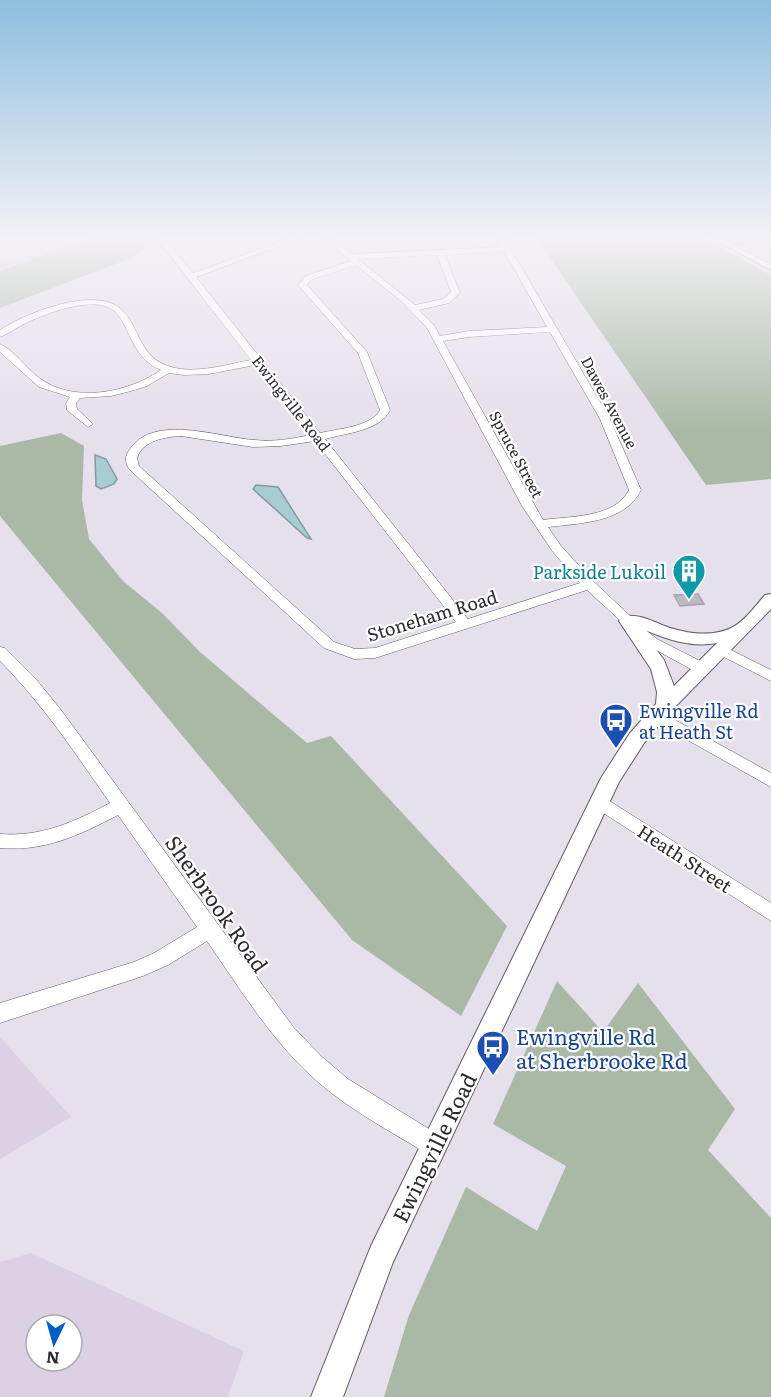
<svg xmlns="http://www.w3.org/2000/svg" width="771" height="1397" font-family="Literata,serif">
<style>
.built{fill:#dcd1e4;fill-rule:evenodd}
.green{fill:#a9b9a5}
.water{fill:#a7ccd2;stroke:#829ba1;stroke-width:1.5}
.building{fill:#c0b8c5;stroke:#a9a2af;stroke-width:1.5}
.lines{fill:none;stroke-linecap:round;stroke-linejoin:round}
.minor-casing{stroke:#625b66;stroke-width:1}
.major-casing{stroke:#625b66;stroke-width:2}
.minor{fill:#fff;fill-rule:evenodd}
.major{fill:#fff;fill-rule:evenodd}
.labels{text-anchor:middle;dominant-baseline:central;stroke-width:4.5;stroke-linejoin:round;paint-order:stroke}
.far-street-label{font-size:15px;fill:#2c2a2f;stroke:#fff}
.culture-label{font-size:18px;fill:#0d838f;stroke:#fff;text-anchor:end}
.street-label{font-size:18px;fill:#2c2a2f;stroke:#fff}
.transit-label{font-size:18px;fill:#164399;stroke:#fff;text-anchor:start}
.near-street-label{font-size:21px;fill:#2c2a2f;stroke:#fff}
.near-transit-label{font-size:21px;fill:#164399;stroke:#fff;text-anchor:start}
</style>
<rect width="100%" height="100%" fill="#e6dfec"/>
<!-- built -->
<path class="built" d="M 0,236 L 98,236 L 0,271 Z
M 722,236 L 771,236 L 771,258 L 765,259 Z
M 0,1037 L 71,1117 L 0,1159 Z
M 31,1253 L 244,1351 L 228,1397 L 0,1397 L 0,1262 ZM 36,1325 L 72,1325 L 72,1361 L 36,1361 Z"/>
<!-- green -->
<path class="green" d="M 98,236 L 151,236 L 153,244 L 124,261 L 0,308 L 0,271 Z
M 535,236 L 699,236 L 771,275 L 771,479 L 706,485 Z
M 61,433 L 84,446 L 82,500 L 89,539 L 123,581 L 162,613 L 200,652 L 307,743 L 331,736 L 507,926 L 461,1016 L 352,940 L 0,516 L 0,446 Z
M 557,981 L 603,1032 L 638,983 L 735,1109 L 708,1150 L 771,1218 L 771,1397 L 384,1397 L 409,1315 L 466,1187 L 537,1231 L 566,1166 L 493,1124 Z"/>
<!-- water -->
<path class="water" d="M 95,455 L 106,459 L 117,479 L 114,484 L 101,489 L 96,486 Z
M 256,485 L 278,487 L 311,539 L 307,538 L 253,489 Z"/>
<!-- building -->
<path class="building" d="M 725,236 L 763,236 L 763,240 L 741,245 Z
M 698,594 L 704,604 L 680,606 L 674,595 Z"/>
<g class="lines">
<defs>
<path id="minor" d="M 155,236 L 163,236 L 193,273 L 296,236 L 307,236 L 196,277 L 320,433 C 337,429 371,427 380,410 L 358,353 L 298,285 L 305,276 L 351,261 L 320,236 L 329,236 L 352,254 L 501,247 L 495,236 L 503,236 L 610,419 L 641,490 C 625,523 580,523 548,527 L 561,546 L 594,582 L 643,628 L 657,639 L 708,665 L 710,669 L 708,673 L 698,673 L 647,645 L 587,590 L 375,658 L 354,659 L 324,648 L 130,470 C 125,463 124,457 130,449 C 154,413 221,438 255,440 C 273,442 292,439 310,435 L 255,365 L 209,374 L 184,375 L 169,373 L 147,386 L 131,391 L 111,396 L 80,398 L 76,403 L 77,409 L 93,424 L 88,427 L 67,410 L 66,403 L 70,397 L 39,387 L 0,352 L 0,344 C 14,350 26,368 38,377 C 72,404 128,393 161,370 C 145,364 137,351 130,337 C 126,328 121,316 113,310 C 93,295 44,314 24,324 C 16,328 8,334 0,337 L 0,330 C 25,313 100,283 124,312 C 138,328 141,353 161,363 C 188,377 223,365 251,360 ZM 504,251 L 547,327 L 469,331 L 440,336 L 434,325 L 419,310 L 449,303 L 460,293 L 445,255 ZM 437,255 L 451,292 L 443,299 L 415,305 L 358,259 ZM 356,265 L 401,301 L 427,328 L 522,506 L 553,552 L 580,583 L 468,619 L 325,439 C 346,433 380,431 390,410 L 367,352 L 307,285 L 311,280 ZM 550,332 L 600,419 L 629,490 C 615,518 571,516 543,520 L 443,341 L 469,337 ZM 181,436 L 253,447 L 281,446 L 315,441 L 456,622 L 375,648 L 355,649 L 334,642 L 139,466 L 137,458 C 143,440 165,437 181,436 Z
M 708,236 L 718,236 L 771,265 L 771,270 Z
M 721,645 L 771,670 L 771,681 L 716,653 L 714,650 Z
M 0,647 L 5,648 L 35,678 L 61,710 L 294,1028 L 321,1056 L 348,1079 L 442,1137 L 445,1145 L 442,1153 L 434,1156 L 426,1153 C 390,1131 350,1110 318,1082 C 273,1043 241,990 207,941 L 168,965 L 143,976 L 0,1023 L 0,1003 L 134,962 L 154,953 L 197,927 L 118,815 C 80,835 44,852 0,848 L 0,834 C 42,837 74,822 110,803 C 75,753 43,704 0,661 Z
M 657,710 L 771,773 L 771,787 L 652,720 L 649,716 L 652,712 Z
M 600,795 L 771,903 L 771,921 L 594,807 L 592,802 L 594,797 Z"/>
<path id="major" d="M 771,594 L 771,609 L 671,711 L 644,743 L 619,782 L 393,1262 L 343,1397 L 311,1397 L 371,1246 L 601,778 L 630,733 L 656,704 L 657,692 L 651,669 L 619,621 L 621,617 C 635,613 649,619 662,625 C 682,633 711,638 731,628 C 744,622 756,605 765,595 ZM 640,628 C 666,639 689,648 717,643 L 674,686 L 664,660 Z"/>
</defs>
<!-- minor casing -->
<use href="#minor" class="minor-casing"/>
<!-- major casing -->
<use href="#major" class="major-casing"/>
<!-- minor -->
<use href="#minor" class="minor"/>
<!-- major -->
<use href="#major" class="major"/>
</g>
<!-- sky -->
<linearGradient id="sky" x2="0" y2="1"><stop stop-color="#8ebedf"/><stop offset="0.55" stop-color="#f4f1f6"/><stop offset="1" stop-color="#f4f1f6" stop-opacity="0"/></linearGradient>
<rect width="771" height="432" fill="url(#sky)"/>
<!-- icons -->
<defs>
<symbol id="building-pin" viewBox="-11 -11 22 30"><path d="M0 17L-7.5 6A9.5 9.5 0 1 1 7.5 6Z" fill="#0f9aa8" stroke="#fff"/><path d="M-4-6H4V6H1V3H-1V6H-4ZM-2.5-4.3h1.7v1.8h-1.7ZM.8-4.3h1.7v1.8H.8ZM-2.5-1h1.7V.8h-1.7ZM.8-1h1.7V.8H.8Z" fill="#fff"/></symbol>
<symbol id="bus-pin" viewBox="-11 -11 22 30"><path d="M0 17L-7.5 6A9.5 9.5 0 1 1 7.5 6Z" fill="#1a4fb4" stroke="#fff"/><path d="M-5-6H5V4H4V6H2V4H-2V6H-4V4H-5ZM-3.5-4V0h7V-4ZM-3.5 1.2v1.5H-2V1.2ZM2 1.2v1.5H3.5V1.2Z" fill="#fff"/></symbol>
</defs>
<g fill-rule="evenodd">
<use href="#building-pin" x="670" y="552" width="38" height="52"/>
<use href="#bus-pin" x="597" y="701" width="38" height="52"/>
<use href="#bus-pin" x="474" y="1028" width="38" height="52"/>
</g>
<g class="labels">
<!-- far-street labels -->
<g class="far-street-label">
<text transform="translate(610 402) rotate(62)">Dawes Avenue</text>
<text transform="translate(292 403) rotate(52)">Ewingville Road</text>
<text transform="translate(517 454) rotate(62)">Spruce Street</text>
</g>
<!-- culture labels -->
<g class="culture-label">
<text x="666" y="571">Parkside Lukoil</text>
</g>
<!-- street labels -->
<g class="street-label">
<text transform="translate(432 615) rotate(-17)">Stoneham Road</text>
<text transform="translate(685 858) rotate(33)">Heath Street</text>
</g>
<!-- transit labels -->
<g class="transit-label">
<text x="639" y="710">Ewingville Rd<tspan x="639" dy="21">at Heath St</tspan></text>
</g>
<!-- near-street labels -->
<g class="near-street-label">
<text transform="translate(218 903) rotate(55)">Sherbrook Road</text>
<text transform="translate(433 1147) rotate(-64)">Ewingville Road</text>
</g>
<!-- near-transit labels -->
<g class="near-transit-label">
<text x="516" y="1035">Ewingville Rd<tspan x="516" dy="24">at Sherbrooke Rd</tspan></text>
</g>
</g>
<!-- north arrow -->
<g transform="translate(54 1343) rotate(185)"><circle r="28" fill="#ffffff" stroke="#abaaac" stroke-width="1.5"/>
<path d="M0-4.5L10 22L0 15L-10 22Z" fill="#035ec7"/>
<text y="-9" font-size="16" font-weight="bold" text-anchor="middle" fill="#2c2a2f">N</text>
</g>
</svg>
